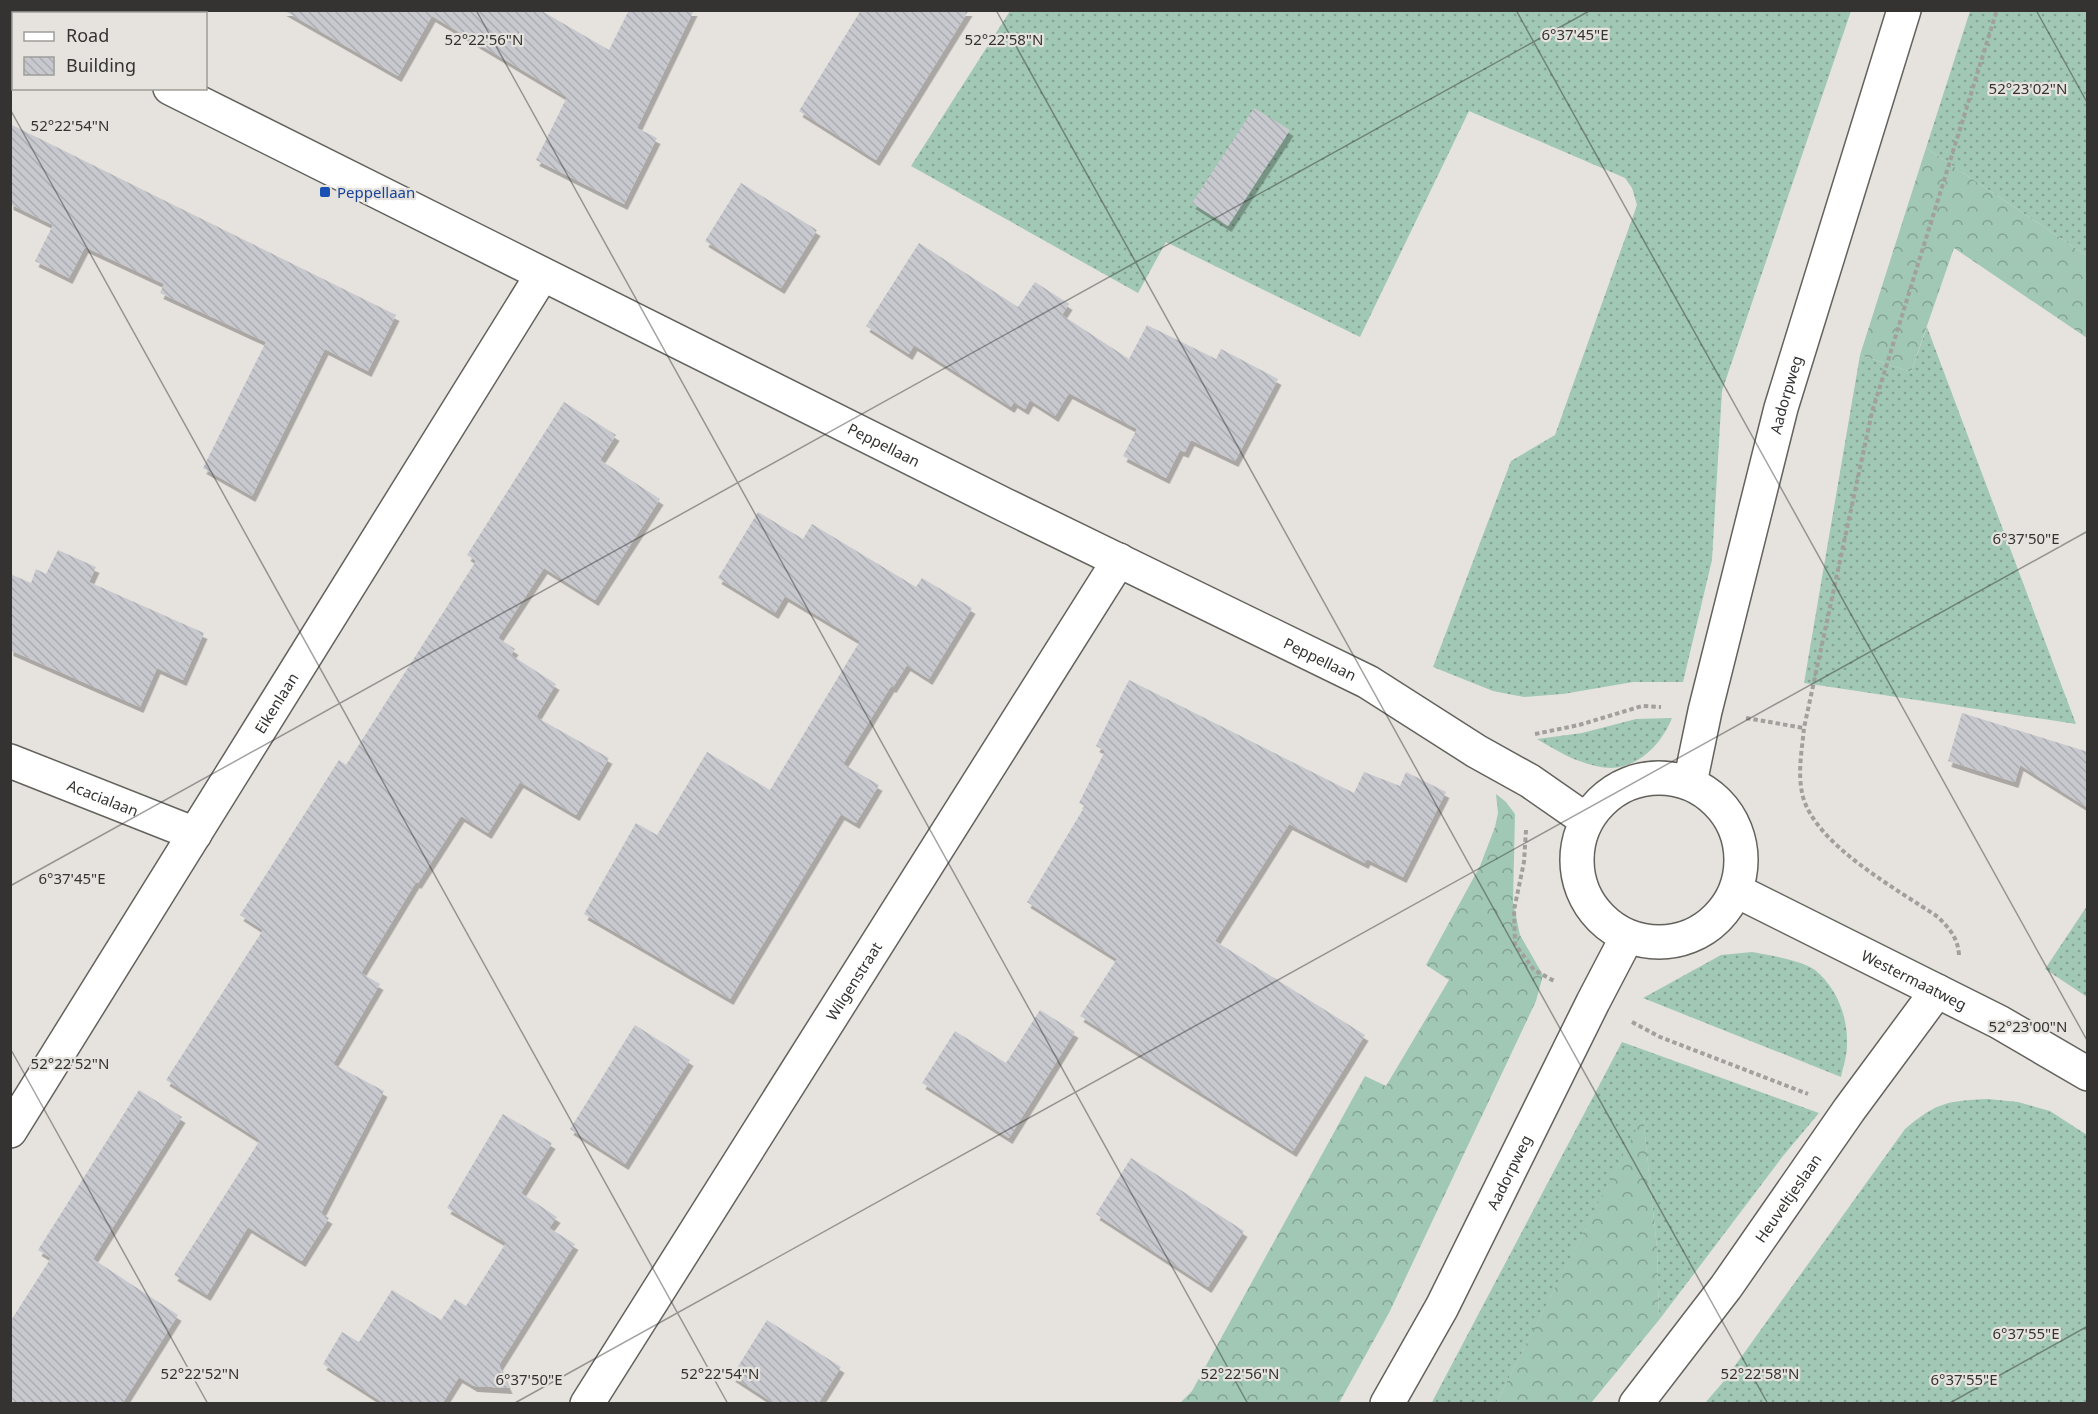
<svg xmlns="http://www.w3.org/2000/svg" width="2098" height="1414" font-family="'Noto Sans',sans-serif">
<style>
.grass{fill:url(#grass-dots)}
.forest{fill:url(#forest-crowns)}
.building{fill:url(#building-back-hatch);filter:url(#shadow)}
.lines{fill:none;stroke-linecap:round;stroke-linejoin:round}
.minor-casing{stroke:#64625d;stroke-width:36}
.tertiary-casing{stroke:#64625d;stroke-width:36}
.secondary-casing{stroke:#64625d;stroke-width:36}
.path{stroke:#a2a09c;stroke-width:4;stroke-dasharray:4.5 3;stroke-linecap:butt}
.minor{stroke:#fff;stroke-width:33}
.tertiary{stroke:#fff;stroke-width:33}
.secondary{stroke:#fff;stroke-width:33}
.ticks{fill:none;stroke:#343331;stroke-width:1.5;stroke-opacity:0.45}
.transit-dot{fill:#1a4fb4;stroke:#e6e3de;stroke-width:2}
.labels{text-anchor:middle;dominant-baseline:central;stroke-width:4.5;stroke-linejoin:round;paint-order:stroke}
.transit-label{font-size:15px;fill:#164399;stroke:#e6e3de;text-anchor:start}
.street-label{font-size:15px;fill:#343331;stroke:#e6e3de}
.ticks-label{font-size:15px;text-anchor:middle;fill:#343331;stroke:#e6e3de;stroke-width:4.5;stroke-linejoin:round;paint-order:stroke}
</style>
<defs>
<pattern id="grass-dots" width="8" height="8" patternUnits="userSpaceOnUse" patternTransform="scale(1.5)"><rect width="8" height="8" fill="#a1c8b4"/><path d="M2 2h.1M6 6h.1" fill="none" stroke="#84a393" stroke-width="1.8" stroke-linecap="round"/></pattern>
<pattern id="forest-crowns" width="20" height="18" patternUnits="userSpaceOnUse" patternTransform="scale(1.5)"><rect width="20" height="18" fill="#a1c8b4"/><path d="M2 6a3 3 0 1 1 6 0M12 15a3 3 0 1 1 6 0" fill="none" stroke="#84a393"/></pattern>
<pattern id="building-back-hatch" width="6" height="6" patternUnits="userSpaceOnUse" patternTransform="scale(1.5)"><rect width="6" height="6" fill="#c8c9cf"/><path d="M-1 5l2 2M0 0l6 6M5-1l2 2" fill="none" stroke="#acadb2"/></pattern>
<filter id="shadow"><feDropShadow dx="3.5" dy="6" stdDeviation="0" flood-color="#0004"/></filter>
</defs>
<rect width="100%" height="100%" fill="#e6e3de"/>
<!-- grass -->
<path class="grass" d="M 1010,11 L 1851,11 L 1722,391 L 1712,560 L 1683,682 L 1633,682 L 1563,694 L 1524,697 L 1493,691 L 1433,667 L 1511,461 L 1555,435 L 1637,205 L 1632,188 L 1625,178 L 1469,111 L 1360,337 L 1166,242 L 1138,293 L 911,166 Z
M 1970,11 L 2087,11 L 2087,256 L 1926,148 Z
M 1927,327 L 2076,724 L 1804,683 L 1860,355 L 1911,372 Z
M 1672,718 C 1662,743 1640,767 1611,768 C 1600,768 1584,763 1574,759 C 1562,754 1549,746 1537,739 L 1582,733 L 1636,719 Z
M 2087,906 L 2087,997 L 2045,969 Z
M 1752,952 C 1768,955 1802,960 1815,970 C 1837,988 1848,1017 1847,1045 C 1847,1056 1843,1067 1841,1077 L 1643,998 L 1721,955 Z
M 1622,1042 L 1819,1113 L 1783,1156 L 1659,1320 L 1657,1248 L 1643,1117 L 1496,1403 L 1431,1404 Z
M 1988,1099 L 2018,1102 L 2050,1111 L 2087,1135 L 2087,1403 L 1705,1403 L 1724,1381 L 1905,1129 C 1937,1102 1947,1101 1988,1099 Z"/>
<!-- forest -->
<path class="forest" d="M 1926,148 L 2087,256 L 2087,338 L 1954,248 L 1911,372 L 1860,355 Z
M 1496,794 L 1506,802 L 1515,814 L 1513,902 L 1520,935 L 1543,975 L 1536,1001 L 1389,1313 L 1339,1403 L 1180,1403 L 1192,1391 L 1365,1076 L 1386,1086 L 1449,980 L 1426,965 L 1480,866 L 1495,827 L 1498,813 Z
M 1643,1116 L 1657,1248 L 1659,1320 L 1591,1403 L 1496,1403 Z"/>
<!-- building -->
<path class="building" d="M 283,10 L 540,10 L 609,50 L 629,10 L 694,10 L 637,128 L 657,138 L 624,204 L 536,160 L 567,97 L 432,16 L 398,76 Z
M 861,10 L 969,10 L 876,160 L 799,111 Z
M 1254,108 L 1290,130 L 1228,226 L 1192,203 Z
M 10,124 L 396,315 L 368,371 L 325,349 L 252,496 L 203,468 L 266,342 L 160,293 L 164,284 L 85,247 L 69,278 L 35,261 L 53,225 L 10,204 Z
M 741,183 L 817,230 L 781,288 L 705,241 Z
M 919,243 L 1018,307 L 1035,282 L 1069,304 L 1062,315 L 1129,359 L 1147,325 L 1216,359 L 1221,349 L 1278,379 L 1235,461 L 1191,440 L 1185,452 L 1180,450 L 1166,478 L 1123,456 L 1137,429 L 1069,393 L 1055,416 L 1030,400 L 1025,409 L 1014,402 L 1011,407 L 914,345 L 909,354 L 866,326 Z
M 564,402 L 616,435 L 600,460 L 660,499 L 595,600 L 544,568 L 498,638 L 515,649 L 511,655 L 556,684 L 536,717 L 609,758 L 576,815 L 520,782 L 488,833 L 461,816 L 418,883 L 416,882 L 361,973 L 380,984 L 333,1064 L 384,1091 L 321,1213 L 329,1218 L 302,1261 L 248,1227 L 207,1295 L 174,1275 L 260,1140 L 166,1080 L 263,930 L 240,915 L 339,760 L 346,765 L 476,561 L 467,555 Z
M 758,512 L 803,539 L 812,524 L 916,587 L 922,578 L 972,608 L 929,679 L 907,665 L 893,687 L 891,686 L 843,764 L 879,785 L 856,823 L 841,814 L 730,999 L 584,914 L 636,823 L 657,835 L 707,752 L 770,790 L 860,641 L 785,596 L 775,613 L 718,578 Z
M 58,550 L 96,567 L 89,582 L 204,633 L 183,680 L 157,668 L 140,707 L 10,650 L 10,574 L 31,583 L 36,569 L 46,574 Z
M 1129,680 L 1354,793 L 1364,772 L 1400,786 L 1406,772 L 1446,792 L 1403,877 L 1367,859 L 1365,863 L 1289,824 L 1215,941 L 1365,1035 L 1293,1151 L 1080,1016 L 1117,959 L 1027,902 L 1085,806 L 1079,803 L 1105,751 L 1096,746 Z
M 1962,713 L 2088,752 L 2088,808 L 2020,765 L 2015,782 L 1948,761 Z
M 1040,1010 L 1075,1032 L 1009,1138 L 922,1083 L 955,1031 L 1006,1063 Z
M 635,1025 L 690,1060 L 625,1164 L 570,1129 Z
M 139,1090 L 182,1117 L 93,1259 L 178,1315 L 122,1404 L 10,1404 L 10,1322 L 51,1258 L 38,1250 Z
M 503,1114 L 552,1143 L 521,1193 L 557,1217 L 549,1228 L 575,1244 L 499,1365 L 509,1388 L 474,1386 L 459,1377 L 442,1404 L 385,1404 L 323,1364 L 342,1332 L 359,1342 L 392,1290 L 441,1320 L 455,1299 L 466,1306 L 506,1243 L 447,1208 Z
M 1131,1158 L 1244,1231 L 1208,1287 L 1096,1214 Z
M 767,1320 L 841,1367 L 818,1404 L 775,1404 L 732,1376 Z"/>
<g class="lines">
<defs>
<g id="minor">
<path id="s1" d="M 10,761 L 195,834"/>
<path id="s2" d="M 10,1131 L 542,275"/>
<path id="s3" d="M 587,1404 L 1119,560"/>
<path id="s4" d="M 1636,1404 L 1726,1287 L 1849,1110 L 1937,991"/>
</g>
<g id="tertiary">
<path d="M 14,10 L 20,14"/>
<path id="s5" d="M 170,88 L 1005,505 L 1368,682 L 1476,751 L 1530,781 L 1586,820"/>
<path id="s6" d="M 1737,891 L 1999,1022 L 2088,1074"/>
</g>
<g id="secondary">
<circle cx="1659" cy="860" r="82"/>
<path id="s7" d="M 1690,783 L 1705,711 L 1781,408 L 1904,10"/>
<path id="s8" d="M 1387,1404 L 1442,1307 L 1593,1002 L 1627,937"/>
</g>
</defs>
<!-- minor casing -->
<use href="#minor" class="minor-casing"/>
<!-- tertiary casing -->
<use href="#tertiary" class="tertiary-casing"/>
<!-- secondary casing -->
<use href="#secondary" class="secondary-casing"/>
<!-- path -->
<path class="path" d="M 1746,718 L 1804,728
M 1535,734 L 1579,725 L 1642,706 L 1661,707
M 1526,830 L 1524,862 L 1514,910 L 1515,944 L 1534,970 L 1556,982
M 1959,955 C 1958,938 1949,928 1938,917 C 1897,889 1817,846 1803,797 C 1797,774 1802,750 1804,728 L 1872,412 L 1997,10
M 1632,1022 L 1660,1037 L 1808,1094"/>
<!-- minor -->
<use href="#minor" class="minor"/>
<!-- tertiary -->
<use href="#tertiary" class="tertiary"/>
<!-- secondary -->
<use href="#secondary" class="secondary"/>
</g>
<!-- ticks -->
<path class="ticks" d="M 476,10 L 1248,1404M 996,10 L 1768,1404M 1516,10 L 2088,1042M 2036,10 L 2088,104M 150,14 L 156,10M 10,91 L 15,88M 10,109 L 728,1404M 10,886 L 1591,10M 10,1048 L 208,1404M 513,1404 L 2088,531M 1948,1404 L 2088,1326"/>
<!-- markers -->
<rect class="transit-dot" x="319" y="186" width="12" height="12" rx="3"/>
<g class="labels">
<!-- transit labels -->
<g class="transit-label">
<text x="337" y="192">Peppellaan</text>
</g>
<!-- street labels -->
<g class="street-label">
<text stroke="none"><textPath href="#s7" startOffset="400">Aadorpweg</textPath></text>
<text stroke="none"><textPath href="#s5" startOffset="798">Peppellaan</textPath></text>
<text stroke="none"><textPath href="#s5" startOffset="1284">Peppellaan</textPath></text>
<text stroke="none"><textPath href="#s2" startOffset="504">Eikenlaan</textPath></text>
<text stroke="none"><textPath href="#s1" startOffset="100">Acacialaan</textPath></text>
<text stroke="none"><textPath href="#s6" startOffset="198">Westermaatweg</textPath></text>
<text stroke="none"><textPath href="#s3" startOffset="500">Wilgenstraat</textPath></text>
<text stroke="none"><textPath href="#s8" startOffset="262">Aadorpweg</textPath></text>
<text stroke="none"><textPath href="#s4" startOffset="256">Heuveltjeslaan</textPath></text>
</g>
</g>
<g class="ticks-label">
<text x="1575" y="40">6°37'45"E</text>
<text x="484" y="45">52°22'56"N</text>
<text x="1004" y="45">52°22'58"N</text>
<text x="2028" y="94">52°23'02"N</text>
<text x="70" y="131">52°22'54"N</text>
<text x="2026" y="544">6°37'50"E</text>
<text x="72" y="884">6°37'45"E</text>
<text x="2028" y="1032">52°23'00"N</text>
<text x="70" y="1069">52°22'52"N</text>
<text x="2026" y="1339">6°37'55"E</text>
<text x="200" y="1379">52°22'52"N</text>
<text x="720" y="1379">52°22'54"N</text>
<text x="1240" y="1379">52°22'56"N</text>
<text x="1760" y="1379">52°22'58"N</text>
<text x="529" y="1385">6°37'50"E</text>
<text x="1964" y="1385">6°37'55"E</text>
</g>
<!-- border -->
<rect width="2098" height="1414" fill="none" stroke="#343331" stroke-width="24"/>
<!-- legend -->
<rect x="12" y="12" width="195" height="78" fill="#e6e3de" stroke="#9f9d99" stroke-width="1.5"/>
<rect x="24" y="32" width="30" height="9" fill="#ffffff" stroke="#9f9d99" stroke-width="1.5"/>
<text x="66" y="42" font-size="18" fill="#343331">Road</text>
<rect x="24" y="57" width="30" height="18" fill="url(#building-back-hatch)" stroke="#9f9d99" stroke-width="1.5"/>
<text x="66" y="72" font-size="18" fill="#343331">Building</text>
</svg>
